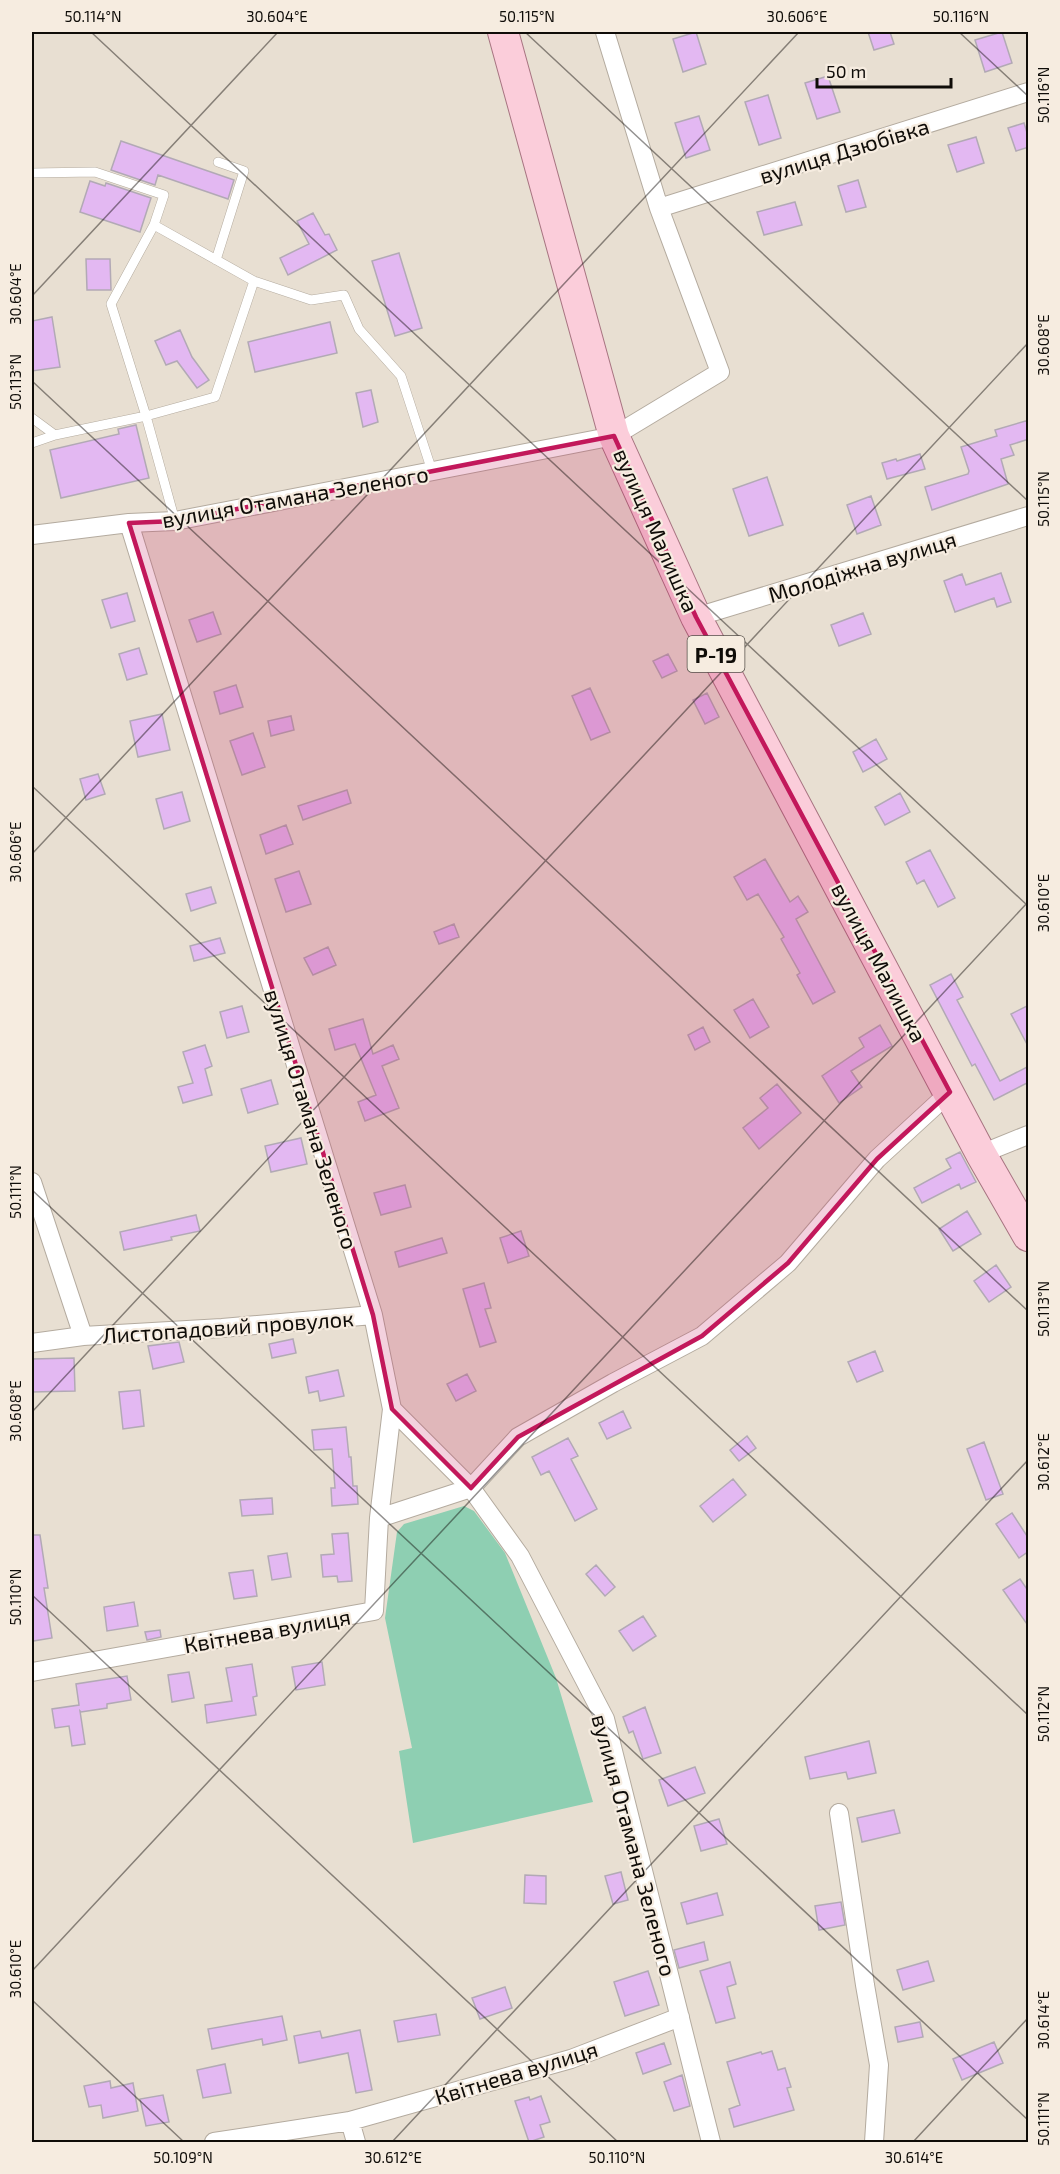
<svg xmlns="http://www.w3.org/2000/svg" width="1060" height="2174" font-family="'Exo 2',sans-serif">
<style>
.green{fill:#8ecfb2}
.building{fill:#e3b8f2;stroke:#b2a9b5;stroke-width:1.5}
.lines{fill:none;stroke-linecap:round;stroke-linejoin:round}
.lane-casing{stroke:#b4ab9f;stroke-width:10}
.street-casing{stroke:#b4ab9f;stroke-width:20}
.primary-casing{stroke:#a77481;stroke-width:32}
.lane{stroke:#fff;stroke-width:9}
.street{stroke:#fff;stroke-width:18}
.primary{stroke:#fbcdda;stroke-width:30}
.marked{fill:#c2185b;fill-opacity:0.2;stroke:#c2185b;stroke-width:4.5;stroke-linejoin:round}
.ticks{fill:none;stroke:#0f0c08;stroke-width:1.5;stroke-opacity:0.45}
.labels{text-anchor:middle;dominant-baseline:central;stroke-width:4.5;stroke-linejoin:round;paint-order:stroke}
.shield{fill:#f6ece0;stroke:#544f49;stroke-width:1.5}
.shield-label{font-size:21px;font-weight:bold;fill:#0f0c08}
.street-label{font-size:22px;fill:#0f0c08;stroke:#f6ece0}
.neatline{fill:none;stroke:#0f0c08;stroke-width:2}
.ticks-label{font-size:15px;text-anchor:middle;fill:#0f0c08}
</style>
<rect width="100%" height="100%" fill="#e8dfd2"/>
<!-- green -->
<path class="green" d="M 464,1506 L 474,1511 L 505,1553 L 556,1678 L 593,1802 L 413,1843 L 399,1751 L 412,1748 L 385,1618 L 397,1532 L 404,1524 Z"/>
<!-- building -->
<path class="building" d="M 696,32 L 706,64 L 683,72 L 673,39 Z
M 868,32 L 890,32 L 894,44 L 874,50 Z
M 1002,32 L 1012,63 L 985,72 L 975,40 Z
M 828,76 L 840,112 L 817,119 L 805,83 Z
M 768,95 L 781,138 L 759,145 L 745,102 Z
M 699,116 L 710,150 L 686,158 L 675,123 Z
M 1024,123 L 1029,139 L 1029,147 L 1016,151 L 1008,128 Z
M 976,137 L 984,163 L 957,172 L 948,145 Z
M 121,141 L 234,180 L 228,199 L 158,175 L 155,185 L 111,170 Z
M 858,180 L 866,207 L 846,212 L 838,186 Z
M 90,181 L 105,186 L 106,183 L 151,198 L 140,232 L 80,212 Z
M 795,202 L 802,225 L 764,235 L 757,212 Z
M 313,213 L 325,235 L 329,234 L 337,250 L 288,275 L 280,258 L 309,244 L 297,221 Z
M 399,253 L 422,328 L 395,336 L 372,261 Z
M 86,259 L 110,259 L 111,290 L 87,290 Z
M 52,317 L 60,367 L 32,371 L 32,321 Z
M 330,322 L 337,353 L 255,372 L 248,342 Z
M 180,330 L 192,357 L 209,380 L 197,388 L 177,361 L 166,365 L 155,341 Z
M 371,390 L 378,422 L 363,427 L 356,393 Z
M 1029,420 L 1029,439 L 1010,445 L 1014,455 L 1001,459 L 1008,484 L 932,510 L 925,487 L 968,474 L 969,471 L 961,447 L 997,436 L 995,430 Z
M 136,425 L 149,478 L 61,498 L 50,450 L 119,434 L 118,429 Z
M 920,454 L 925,469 L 887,479 L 882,463 L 896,459 L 897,461 Z
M 767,477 L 783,525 L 749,536 L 733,489 Z
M 871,496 L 881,525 L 857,534 L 847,505 Z
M 1001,573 L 1011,602 L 997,607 L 994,598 L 955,612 L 944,581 L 962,574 L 966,585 Z
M 127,593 L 135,621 L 111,628 L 102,600 Z
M 213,612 L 221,634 L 197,642 L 189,620 Z
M 863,613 L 871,634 L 839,646 L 831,625 Z
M 139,648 L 147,674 L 127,680 L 119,654 Z
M 668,654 L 677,671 L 662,678 L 653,661 Z
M 236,685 L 243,707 L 220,714 L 214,692 Z
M 590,688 L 610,732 L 591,740 L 572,696 Z
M 707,693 L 719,717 L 705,724 L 693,700 Z
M 162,714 L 170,750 L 138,757 L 130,721 Z
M 291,716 L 294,730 L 271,736 L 268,721 Z
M 253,733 L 265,767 L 242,775 L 230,741 Z
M 876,739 L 887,759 L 863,772 L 853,752 Z
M 98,774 L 105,794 L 86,800 L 80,779 Z
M 347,790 L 351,803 L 303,820 L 298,806 Z
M 182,792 L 190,821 L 164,829 L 156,799 Z
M 900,793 L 910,812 L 885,825 L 875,807 Z
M 286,825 L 293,844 L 266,854 L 260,835 Z
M 930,850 L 955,898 L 938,907 L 924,880 L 917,884 L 906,862 Z
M 765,859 L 790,902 L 798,896 L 808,912 L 796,919 L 835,992 L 813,1004 L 797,975 L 800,973 L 781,939 L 784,937 L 758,894 L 747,900 L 734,877 Z
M 299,871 L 311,904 L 286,912 L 275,879 Z
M 211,887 L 216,903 L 191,911 L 186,894 Z
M 454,924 L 459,937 L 439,944 L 434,932 Z
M 220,938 L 225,953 L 194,961 L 190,946 Z
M 328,947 L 336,965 L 313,975 L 304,958 Z
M 951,974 L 963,997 L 957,1000 L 1000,1081 L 1029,1066 L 1029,1082 L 994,1100 L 975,1064 L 972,1066 L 930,985 Z
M 753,999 L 769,1027 L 750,1038 L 734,1010 Z
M 1029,1005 L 1029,1048 L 1011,1014 Z
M 242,1006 L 249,1032 L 227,1038 L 220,1012 Z
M 363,1019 L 373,1054 L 393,1045 L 399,1059 L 382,1066 L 399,1108 L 365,1121 L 358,1102 L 376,1095 L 355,1044 L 335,1050 L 329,1029 Z
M 880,1025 L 892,1046 L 851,1071 L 862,1087 L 839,1103 L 822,1076 L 864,1047 L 859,1038 Z
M 703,1027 L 710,1042 L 695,1050 L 688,1035 Z
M 205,1045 L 212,1066 L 205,1069 L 212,1095 L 183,1103 L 178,1087 L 193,1083 L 183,1052 Z
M 271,1080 L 278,1104 L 248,1113 L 241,1089 Z
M 777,1084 L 801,1113 L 759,1149 L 743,1128 L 768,1108 L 760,1098 Z
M 301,1138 L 307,1164 L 271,1172 L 265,1146 Z
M 960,1152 L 976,1182 L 961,1189 L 959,1184 L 922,1203 L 914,1188 L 951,1168 L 946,1159 Z
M 405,1185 L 411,1207 L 381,1215 L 374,1193 Z
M 967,1211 L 981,1234 L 953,1251 L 939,1229 Z
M 196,1215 L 200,1231 L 171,1237 L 172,1240 L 124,1250 L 120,1232 Z
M 521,1231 L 529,1256 L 508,1263 L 500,1238 Z
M 442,1238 L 447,1253 L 399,1267 L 395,1252 Z
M 996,1265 L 1011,1287 L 989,1302 L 974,1281 Z
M 484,1283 L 491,1308 L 485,1309 L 496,1342 L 480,1347 L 463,1289 Z
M 293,1339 L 296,1353 L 272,1358 L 269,1344 Z
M 179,1342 L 184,1362 L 153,1369 L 148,1346 Z
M 875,1351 L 883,1371 L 857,1382 L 848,1362 Z
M 74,1358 L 75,1391 L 32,1392 L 32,1359 Z
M 338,1370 L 344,1396 L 320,1401 L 318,1391 L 309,1393 L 306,1377 Z
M 467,1374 L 476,1391 L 456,1401 L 447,1384 Z
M 140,1390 L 144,1426 L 123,1429 L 119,1392 Z
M 623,1411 L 631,1428 L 607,1439 L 599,1423 Z
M 346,1427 L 349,1457 L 351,1457 L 353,1486 L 357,1486 L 358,1504 L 332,1506 L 331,1488 L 335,1488 L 332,1449 L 314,1450 L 312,1430 Z
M 747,1436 L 756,1448 L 739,1461 L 730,1450 Z
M 568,1438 L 578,1456 L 571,1459 L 597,1509 L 575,1521 L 549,1471 L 541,1475 L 532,1457 Z
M 984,1442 L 1003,1494 L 986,1500 L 967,1449 Z
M 733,1479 L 746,1495 L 713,1522 L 700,1506 Z
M 272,1498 L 273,1514 L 242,1516 L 240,1500 Z
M 1012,1513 L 1029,1539 L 1029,1551 L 1019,1558 L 996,1524 Z
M 348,1533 L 352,1581 L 338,1582 L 337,1576 L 323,1577 L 321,1555 L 334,1554 L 332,1534 Z
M 32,1535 L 40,1535 L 48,1588 L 44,1588 L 52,1638 L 33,1641 Z
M 287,1553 L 291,1577 L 272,1580 L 268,1556 Z
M 596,1565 L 615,1587 L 605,1596 L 586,1574 Z
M 253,1570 L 257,1596 L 234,1599 L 229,1573 Z
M 1020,1579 L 1029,1592 L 1029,1627 L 1003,1590 Z
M 134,1602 L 138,1626 L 107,1631 L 104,1607 Z
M 643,1616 L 656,1636 L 633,1651 L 619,1631 Z
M 160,1630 L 161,1637 L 147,1640 L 145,1632 Z
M 322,1662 L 325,1685 L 296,1690 L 292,1667 Z
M 252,1664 L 257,1696 L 253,1697 L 256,1715 L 207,1723 L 205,1705 L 232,1701 L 226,1668 Z
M 189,1672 L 194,1698 L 172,1702 L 168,1675 Z
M 127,1676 L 131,1700 L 107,1704 L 107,1708 L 81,1712 L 80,1711 L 85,1744 L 72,1746 L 69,1726 L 55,1728 L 52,1709 L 79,1705 L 76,1684 Z
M 645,1707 L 661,1753 L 643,1759 L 633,1731 L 629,1733 L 623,1717 Z
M 869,1741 L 876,1773 L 848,1779 L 846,1772 L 810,1779 L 805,1757 Z
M 695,1767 L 705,1793 L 668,1806 L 659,1780 Z
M 894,1810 L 900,1833 L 862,1842 L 857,1818 Z
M 719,1819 L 727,1844 L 701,1851 L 694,1826 Z
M 621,1872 L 628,1900 L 613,1904 L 605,1876 Z
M 525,1875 L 546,1876 L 546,1904 L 524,1903 Z
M 717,1893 L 723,1915 L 687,1924 L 681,1903 Z
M 841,1902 L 845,1925 L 819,1930 L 815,1906 Z
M 704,1942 L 708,1960 L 679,1968 L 674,1950 Z
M 928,1961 L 934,1981 L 903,1990 L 897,1970 Z
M 730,1962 L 736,1984 L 727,1987 L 735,2018 L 716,2023 L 700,1971 Z
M 648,1971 L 659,2005 L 625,2016 L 614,1982 Z
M 505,1987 L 512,2008 L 480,2019 L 472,1998 Z
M 436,2014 L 440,2035 L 398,2042 L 394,2021 Z
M 282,2016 L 287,2040 L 263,2045 L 262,2039 L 212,2049 L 208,2029 Z
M 920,2022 L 923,2037 L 898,2042 L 895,2027 Z
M 360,2030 L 372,2090 L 356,2093 L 348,2053 L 299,2063 L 294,2036 L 320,2031 L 322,2038 Z
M 994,2042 L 1003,2063 L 962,2080 L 953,2059 Z
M 664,2043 L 671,2064 L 643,2074 L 636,2053 Z
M 772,2051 L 778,2070 L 785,2068 L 791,2087 L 787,2088 L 794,2110 L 734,2127 L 729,2109 L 740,2105 L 727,2062 L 761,2052 L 762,2054 Z
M 225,2064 L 231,2093 L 203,2098 L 197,2070 Z
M 682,2075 L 690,2106 L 674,2111 L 664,2082 Z
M 110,2081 L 111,2088 L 133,2083 L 138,2111 L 103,2118 L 101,2105 L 89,2107 L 84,2086 Z
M 163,2095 L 169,2122 L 146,2126 L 140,2099 Z
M 541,2096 L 550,2122 L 540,2125 L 544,2137 L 529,2142 L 515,2101 L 529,2097 L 530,2100 Z"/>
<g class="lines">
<defs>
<path id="lane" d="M 32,173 L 95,172 L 164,195 L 154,225 L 254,281 L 311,300 L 344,295 L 359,329 L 401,376 L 432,471
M 154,225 L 111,304 L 146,416 L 175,521
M 216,260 L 244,171 L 218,162
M 32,418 L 55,435 L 146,416 L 215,397 L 254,281
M 32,443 L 55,435"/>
<path id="street" d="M 605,32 L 659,208 L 720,372 L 614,436 L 175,521 L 129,523 L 373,1315 L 392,1409 L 471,1488 L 520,1556 L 605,1719 L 711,2142
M 659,208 L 1028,92
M 32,535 L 129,523
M 696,617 L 1028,516
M 981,1154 L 1028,1135
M 32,1182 L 83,1336
M 32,1343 L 83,1336 L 222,1328 L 373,1315
M 379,1518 L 471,1488 L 518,1437 L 613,1383 L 702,1336 L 788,1263 L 877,1159 L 950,1092
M 32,1672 L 374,1611 L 379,1518 L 392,1409
M 839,1813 L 865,1985 L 879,2065 L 874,2142
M 350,2121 L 356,2142
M 214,2142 L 350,2121 L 571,2059 L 680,2017"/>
<path id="primary" d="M 503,32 L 614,436 L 696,617 L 981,1154 L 1028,1236"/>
</defs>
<!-- lane casing -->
<use href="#lane" class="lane-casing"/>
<!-- street casing -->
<use href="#street" class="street-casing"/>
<!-- primary casing -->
<use href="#primary" class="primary-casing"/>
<!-- lane -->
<use href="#lane" class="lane"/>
<!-- street -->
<use href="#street" class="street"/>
<!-- primary -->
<use href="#primary" class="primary"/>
</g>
<!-- marked area -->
<path class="marked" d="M 614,436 L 696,617 L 950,1092 L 877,1159 L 788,1263 L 702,1336 L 518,1437 L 471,1488 L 392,1409 L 373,1315 L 129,523 L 175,521 Z"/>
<!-- ticks -->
<path class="ticks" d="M 91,32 L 1028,906M 525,32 L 1028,501M 959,32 L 1028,96M 32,296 L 278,32M 32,381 L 1028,1311M 32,786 L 1028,1715M 32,854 L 799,32M 32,1190 L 1028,2120M 32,1412 L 1028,343M 32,1595 L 618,2142M 32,1971 L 1028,902M 32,2000 L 184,2142M 392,2142 L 1028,1460M 913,2142 L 1028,2018"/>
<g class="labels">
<!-- shield labels -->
<rect class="shield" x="687.5" y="636" width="57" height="36" rx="4.5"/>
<g class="shield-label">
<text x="716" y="654">Р-19</text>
</g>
<!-- street labels -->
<g class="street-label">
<text transform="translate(844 150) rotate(-17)">вулиця Дзюбівка</text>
<text transform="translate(295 496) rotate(-10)">вулиця Отамана Зеленого</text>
<text transform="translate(657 530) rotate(66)">вулиця Малишка</text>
<text transform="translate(862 566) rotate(-17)">Молодіжна вулиця</text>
<text transform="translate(880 962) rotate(62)">вулиця Малишка</text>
<text transform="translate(312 1119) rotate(73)">вулиця Отамана Зеленого</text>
<text transform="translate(228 1326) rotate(-4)">Листопадовий провулок</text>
<text transform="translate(267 1630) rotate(-10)">Квітнева вулиця</text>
<text transform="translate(635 1845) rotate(75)">вулиця Отамана Зеленого</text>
<text transform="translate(516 2072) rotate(-17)">Квітнева вулиця</text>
</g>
</g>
<!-- border -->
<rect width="1060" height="2174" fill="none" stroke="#f6ece0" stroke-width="66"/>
<!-- scale -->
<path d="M817 78v9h134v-9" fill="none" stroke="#0f0c08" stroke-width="3"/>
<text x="826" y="78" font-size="18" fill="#0f0c08" stroke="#f6ece0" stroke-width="4.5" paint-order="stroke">50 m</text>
<rect x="33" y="33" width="994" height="2108" class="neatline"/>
<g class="ticks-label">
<text x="93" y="22">50.114°N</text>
<text x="277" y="22">30.604°E</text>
<text x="527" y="22">50.115°N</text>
<text x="797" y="22">30.606°E</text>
<text x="961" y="22">50.116°N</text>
<text transform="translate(1044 95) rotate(-90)" y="5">50.116°N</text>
<text transform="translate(16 294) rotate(-90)" y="5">30.604°E</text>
<text transform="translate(1044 345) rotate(-90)" y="5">30.608°E</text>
<text transform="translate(16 382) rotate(-90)" y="5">50.113°N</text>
<text transform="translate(1044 499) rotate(-90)" y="5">50.115°N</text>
<text transform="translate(16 852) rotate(-90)" y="5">30.606°E</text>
<text transform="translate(1044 903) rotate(-90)" y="5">30.610°E</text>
<text transform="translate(16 1192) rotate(-90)" y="5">50.111°N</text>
<text transform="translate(1044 1309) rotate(-90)" y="5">50.113°N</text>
<text transform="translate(16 1411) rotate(-90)" y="5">30.608°E</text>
<text transform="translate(1044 1462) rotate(-90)" y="5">30.612°E</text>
<text transform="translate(16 1597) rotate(-90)" y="5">50.110°N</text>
<text transform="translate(1044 1714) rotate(-90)" y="5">50.112°N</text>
<text transform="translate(16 1969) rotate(-90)" y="5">30.610°E</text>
<text transform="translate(1044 2020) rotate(-90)" y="5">30.614°E</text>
<text transform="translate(1044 2119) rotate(-90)" y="5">50.111°N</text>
<text x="183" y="2163">50.109°N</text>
<text x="393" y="2163">30.612°E</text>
<text x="617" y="2163">50.110°N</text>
<text x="914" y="2163">30.614°E</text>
</g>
</svg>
